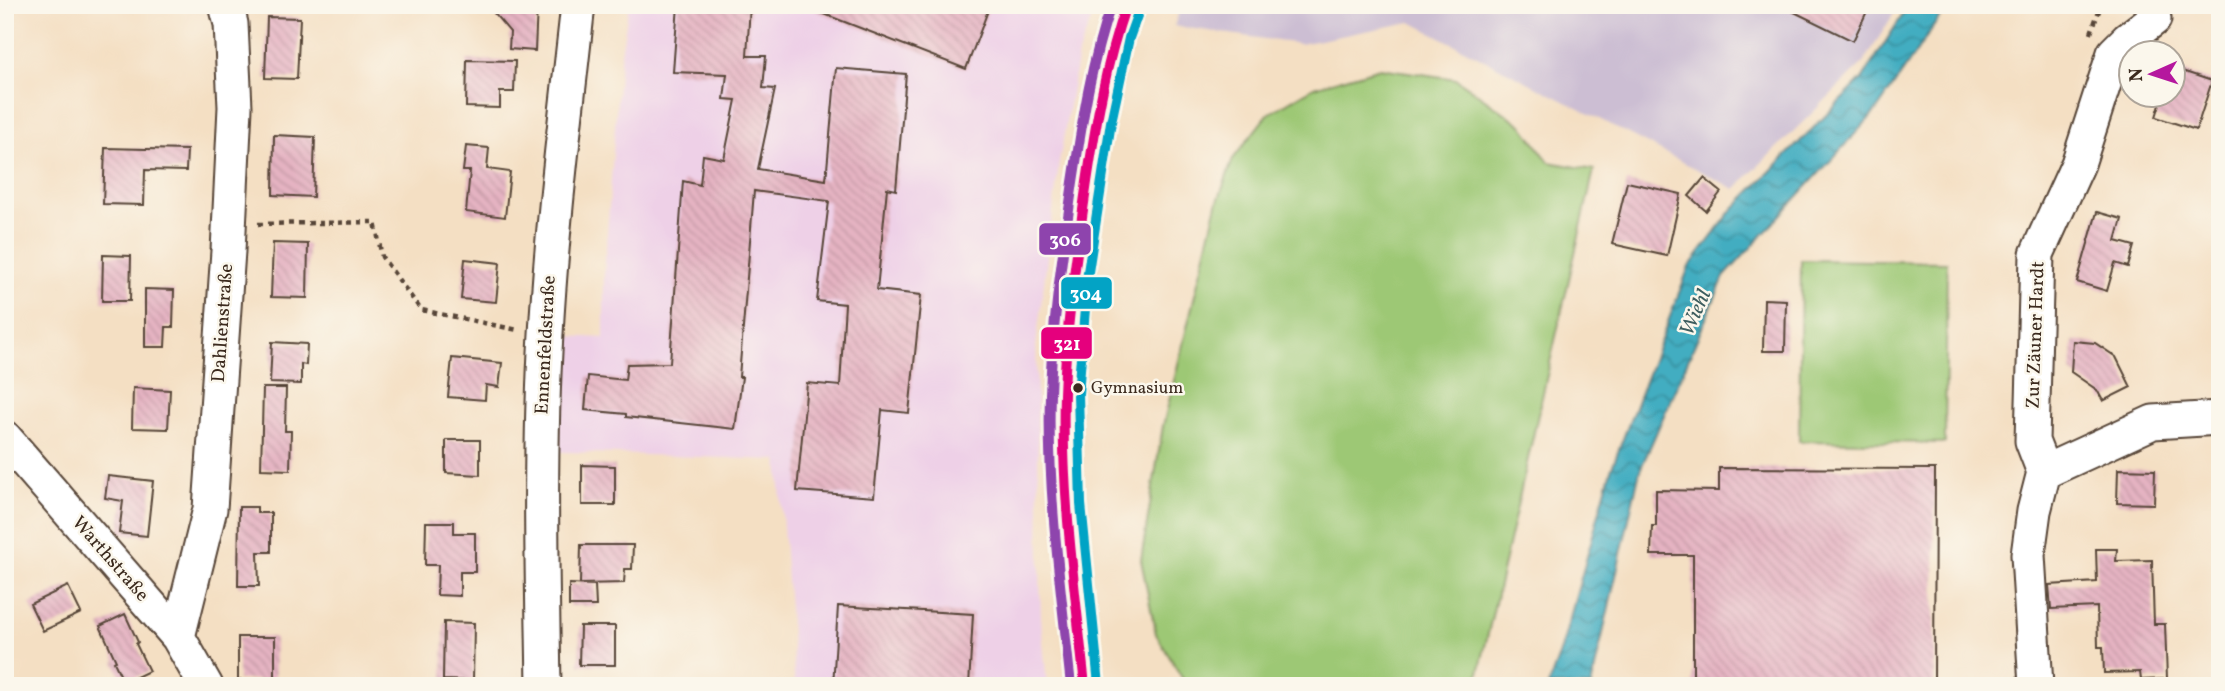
<svg xmlns="http://www.w3.org/2000/svg" width="2225" height="691" font-family="Vollkorn,serif">
<style>
.built{fill:#eed0e7}
.industrial{fill:#ccbed3}
.garden{fill:#9dc875;stroke:#6c794a;stroke-width:2}
.water{fill:url(#water-waves);stroke:#3e6c70;stroke-width:2}
.building{fill:url(#building-back-hatch)}
.lines{fill:none;stroke-linecap:round;stroke-linejoin:round}
.minor-casing{stroke:#574537;stroke-width:37}
.path{stroke:#574537;stroke-width:4.5;stroke-dasharray:5 5;stroke-linecap:butt}
.minor{stroke:#fff;stroke-width:33}
.bus-1-casing{stroke:#fbf7ec;stroke-width:16}
.bus-2-casing{stroke:#fbf7ec;stroke-width:16}
.bus-3-casing{stroke:#fbf7ec;stroke-width:16}
.bus-1{stroke:#e5007d;stroke-width:10}
.bus-2{stroke:#03a3c5;stroke-width:10}
.bus-3{stroke:#8e44ad;stroke-width:10}
.bus-dot{fill:#3b2a1e;stroke:#fbf7ec;stroke-width:2.5}
.labels{text-anchor:middle;dominant-baseline:central;stroke-width:5;stroke-linejoin:round;paint-order:stroke}
.bus-label{font-size:17px;fill:#3b2a1e;stroke:#fbf7ec;text-anchor:start}
.street-label{font-size:19px;fill:#3b2a1e;stroke:#fbf7ec}
.water-label{font-size:21px;font-style:italic;fill:#3e5e5f;stroke:#fbf7ec}
.line-badge{stroke:#fbf7ec;stroke-width:2.5}
.badge-label{font-size:19px;text-anchor:middle;font-weight:bold;fill:#fff}
</style>
<defs>
<pattern id="water-waves" width="16" height="10" patternUnits="userSpaceOnUse" patternTransform="scale(1.75)"><rect width="16" height="10" fill="#42adc1"/><path d="M0 5q4-4 8 0t8 0" fill="none" stroke="#388d9c"/></pattern>
<pattern id="building-back-hatch" width="6" height="6" patternUnits="userSpaceOnUse" patternTransform="scale(1.75)"><rect width="6" height="6" fill="#e5b3c2"/><path d="M-1 5l2 2M0 0l6 6M5-1l2 2" fill="none" stroke="#c59aa6"/></pattern>
</defs>
<rect width="100%" height="100%" fill="#fbf7ec"/>
<filter id="ink" filterUnits="userSpaceOnUse"><feTurbulence type="fractalNoise" baseFrequency=".0143" numOctaves="2"/><feDisplacementMap in="SourceGraphic" scale="14" xChannelSelector="R" yChannelSelector="G"/><feConvolveMatrix kernelMatrix="1 2 1 2 8 2 1 2 1" color-interpolation-filters="sRGB"/></filter>
<filter id="wash" filterUnits="userSpaceOnUse"><feTurbulence type="fractalNoise" baseFrequency=".00686" numOctaves="4" result="noise"/><feDisplacementMap in="SourceGraphic" scale="28" xChannelSelector="R" yChannelSelector="G"/><feGaussianBlur stdDeviation="1.57" result="paint"/><feColorMatrix in="noise" values="0 0 0 0 0 0 0 0 0 0 0 0 0 0 0 0 0 1.4 0 .05"/><feComposite in="paint" operator="in"/></filter>
<g filter="url(#wash)">
<rect width="100%" height="100%" fill="#f4dfc3"/>
<!-- built -->
<path class="built" d="M 629,5 L 1097,5 L 1078,54 L 1059,163 L 1036,345 L 1041,621 L 1047,686 L 795,686 L 778,460 L 541,451 L 546,335 L 604,338 L 604,275 L 620,60 Z"/>
<!-- industrial -->
<path class="industrial" d="M 1182,5 L 1899,5 L 1864,62 L 1735,189 L 1411,22 L 1300,44 L 1174,26 Z"/>
<!-- garden -->
<path class="garden" d="M 1380,68 L 1456,79 L 1522,125 L 1549,162 L 1594,170 L 1476,686 L 1190,686 L 1182,678 L 1156,634 L 1141,560 L 1163,426 L 1217,204 L 1233,159 L 1267,115 L 1314,87 Z
M 1801,260 L 1947,262 L 1945,443 L 1799,441 Z"/>
<!-- water -->
<path class="water" d="M 1909,5 L 1948,5 L 1877,110 L 1724,277 L 1640,470 L 1591,686 L 1548,686 L 1561,650 L 1611,470 L 1689,267 L 1733,209 L 1862,79 Z"/>
<g id="blocks">
<!-- building -->
<path class="building" d="M 487,5 L 537,5 L 535,51 L 509,49 L 510,32 Z
M 678,5 L 750,5 L 747,56 L 766,56 L 763,88 L 775,89 L 758,169 L 826,180 L 836,68 L 906,74 L 896,190 L 887,188 L 877,290 L 921,295 L 909,413 L 882,410 L 874,497 L 797,491 L 807,383 L 840,386 L 845,304 L 817,301 L 829,201 L 754,191 L 739,377 L 742,377 L 735,429 L 626,417 L 626,414 L 585,410 L 588,376 L 625,380 L 627,364 L 670,363 L 683,181 L 700,185 L 703,155 L 724,159 L 736,100 L 724,99 L 727,74 L 673,72 Z
M 806,5 L 990,5 L 966,69 L 806,7 Z
M 1780,5 L 1870,5 L 1853,41 Z
M 267,17 L 300,18 L 297,79 L 265,78 Z
M 467,60 L 515,61 L 514,92 L 500,92 L 500,108 L 466,107 Z
M 2173,68 L 2212,81 L 2196,130 L 2156,117 L 2163,94 L 2173,94 Z
M 274,135 L 315,137 L 313,197 L 273,195 Z
M 466,146 L 489,148 L 487,169 L 510,172 L 505,217 L 466,212 L 470,171 L 463,171 Z
M 105,148 L 187,150 L 186,171 L 145,170 L 144,205 L 103,204 Z
M 1704,178 L 1721,192 L 1706,211 L 1689,196 Z
M 1627,182 L 1681,194 L 1667,256 L 1612,244 Z
M 2097,212 L 2122,219 L 2116,241 L 2134,246 L 2128,267 L 2115,263 L 2107,291 L 2077,282 Z
M 273,243 L 308,244 L 307,298 L 271,297 Z
M 103,255 L 131,256 L 130,301 L 102,301 Z
M 465,259 L 500,263 L 496,302 L 461,299 Z
M 145,289 L 174,290 L 173,327 L 166,327 L 165,347 L 145,347 Z
M 1764,299 L 1786,300 L 1785,351 L 1763,351 Z
M 2073,341 L 2095,343 L 2116,357 L 2131,387 L 2103,401 L 2097,390 L 2071,372 Z
M 272,342 L 307,344 L 306,365 L 301,364 L 301,384 L 270,383 Z
M 452,358 L 502,363 L 499,387 L 486,385 L 485,400 L 448,397 Z
M 133,388 L 170,390 L 168,429 L 132,428 Z
M 263,388 L 286,388 L 285,431 L 291,431 L 290,470 L 261,469 Z
M 446,440 L 480,440 L 480,475 L 446,473 Z
M 582,465 L 615,466 L 615,505 L 582,505 Z
M 1719,468 L 1935,469 L 1934,686 L 1693,686 L 1693,555 L 1651,555 L 1652,526 L 1656,526 L 1656,490 L 1719,491 Z
M 2118,469 L 2155,470 L 2154,504 L 2117,503 Z
M 108,476 L 153,481 L 147,536 L 119,533 L 123,501 L 105,498 Z
M 239,507 L 257,507 L 257,513 L 271,513 L 271,552 L 258,552 L 259,586 L 238,586 Z
M 426,522 L 454,522 L 454,533 L 475,533 L 475,572 L 460,572 L 460,596 L 437,595 L 438,565 L 425,565 Z
M 581,545 L 633,545 L 632,569 L 625,569 L 624,583 L 580,584 Z
M 2096,549 L 2117,549 L 2116,561 L 2152,560 L 2154,624 L 2165,624 L 2167,679 L 2141,680 L 2140,672 L 2104,673 L 2103,647 L 2098,647 L 2097,607 L 2051,609 L 2049,585 L 2097,582 Z
M 569,584 L 595,585 L 596,606 L 569,606 Z
M 68,586 L 81,613 L 43,631 L 30,604 Z
M 838,606 L 973,614 L 969,686 L 833,686 Z
M 125,614 L 138,642 L 136,644 L 149,671 L 124,683 L 114,662 L 116,661 L 100,626 Z
M 444,622 L 474,623 L 473,681 L 443,680 Z
M 580,626 L 615,626 L 615,665 L 579,665 Z
M 238,637 L 275,637 L 275,680 L 238,680 Z"/>
</g>
</g>
<g filter="url(#ink)">
<use href="#blocks" fill-opacity="0" stroke="#574537" stroke-width="2"/>
<g class="lines">
<defs>
<path id="minor" d="M 5,438 L 178,637 L 206,686
M 2044,472 L 2032,441 L 2037,254 L 2078,164 L 2114,53 L 2128,39 L 2154,19
M 178,637 L 210,509 L 228,251 L 235,107 L 231,24 L 226,5
M 544,686 C 542,568 539,451 546,334 C 552,224 566,115 578,5
M 1085,686 L 1067,505 L 1064,394 L 1074,270 L 1097,119 L 1116,34 L 1126,5
M 2036,686 L 2028,555 L 2034,511 L 2044,472 L 2153,422 L 2220,418"/>
</defs>
<!-- minor casing -->
<use href="#minor" class="minor-casing"/>
<!-- path -->
<path class="path" d="M 2091,33 L 2101,5
M 258,224 L 375,222 L 382,257 L 421,310 L 518,330"/>
<!-- minor -->
<use href="#minor" class="minor"/>
<defs>
<path id="bus-1" d="M 1085,686 C 1075,589 1061,491 1064,394 C 1066,323 1077,252 1087,182 C 1096,122 1106,62 1126,5"/>
<path id="bus-2" d="M 1099,685 L 1081,504 L 1078,394 L 1088,272 L 1111,122 L 1129,38 L 1139,10"/>
<path id="bus-3" d="M 1071,686 C 1061,589 1047,491 1050,394 C 1052,323 1063,252 1073,182 C 1082,123 1091,62 1111,5"/>
</defs>
<!-- bus-1 casing -->
<use href="#bus-1" class="bus-1-casing"/>
<!-- bus-2 casing -->
<use href="#bus-2" class="bus-2-casing"/>
<!-- bus-3 casing -->
<use href="#bus-3" class="bus-3-casing"/>
<!-- bus-1 -->
<use href="#bus-1" class="bus-1"/>
<!-- bus-2 -->
<use href="#bus-2" class="bus-2"/>
<!-- bus-3 -->
<use href="#bus-3" class="bus-3"/>
</g>
</g>
<!-- markers -->
<circle class="bus-dot" cx="1078" cy="388" r="6"/>
<g class="labels">
<!-- bus labels -->
<g class="bus-label">
<text x="1091" y="388">Gymnasium</text>
</g>
<!-- street labels -->
<g class="street-label">
<text transform="translate(223 323) rotate(-86)">Dahlienstraße</text>
<text transform="translate(2036 335) rotate(-88)">Zur Zäuner Hardt</text>
<text transform="translate(546 345) rotate(-87)">Ennenfeldstraße</text>
<text transform="translate(110 559) rotate(49)">Warthstraße</text>
</g>
<!-- water labels -->
<g class="water-label">
<text transform="translate(1696 313) rotate(-66)">Wiehl</text>
</g>
</g>
<g class="line-badge">
<rect x="1038" y="222" width="54" height="34" rx="7" fill="#8e44ad"/>
<rect x="1060" y="276" width="53" height="34" rx="7" fill="#03a3c5"/>
<rect x="1040" y="326" width="53" height="34" rx="7" fill="#e5007d"/>
</g>
<g class="badge-label">
<text x="1065" y="246">306</text>
<text x="1086" y="300">304</text>
<text x="1067" y="350">321</text>
</g>
<!-- margin -->
<rect width="2225" height="691" fill="none" stroke="#fbf7ec" stroke-width="28"/>
<!-- north arrow -->
<g transform="translate(2152 74) rotate(267)"><circle r="33" fill="#fbf7ec" stroke="#aea59a" stroke-width="2"/>
<path d="M0-5L12 26L0 18L-12 26Z" fill="#b5179e"/>
<text y="-10" font-size="19" font-weight="bold" text-anchor="middle" fill="#3b2a1e">N</text>
</g>
</svg>
